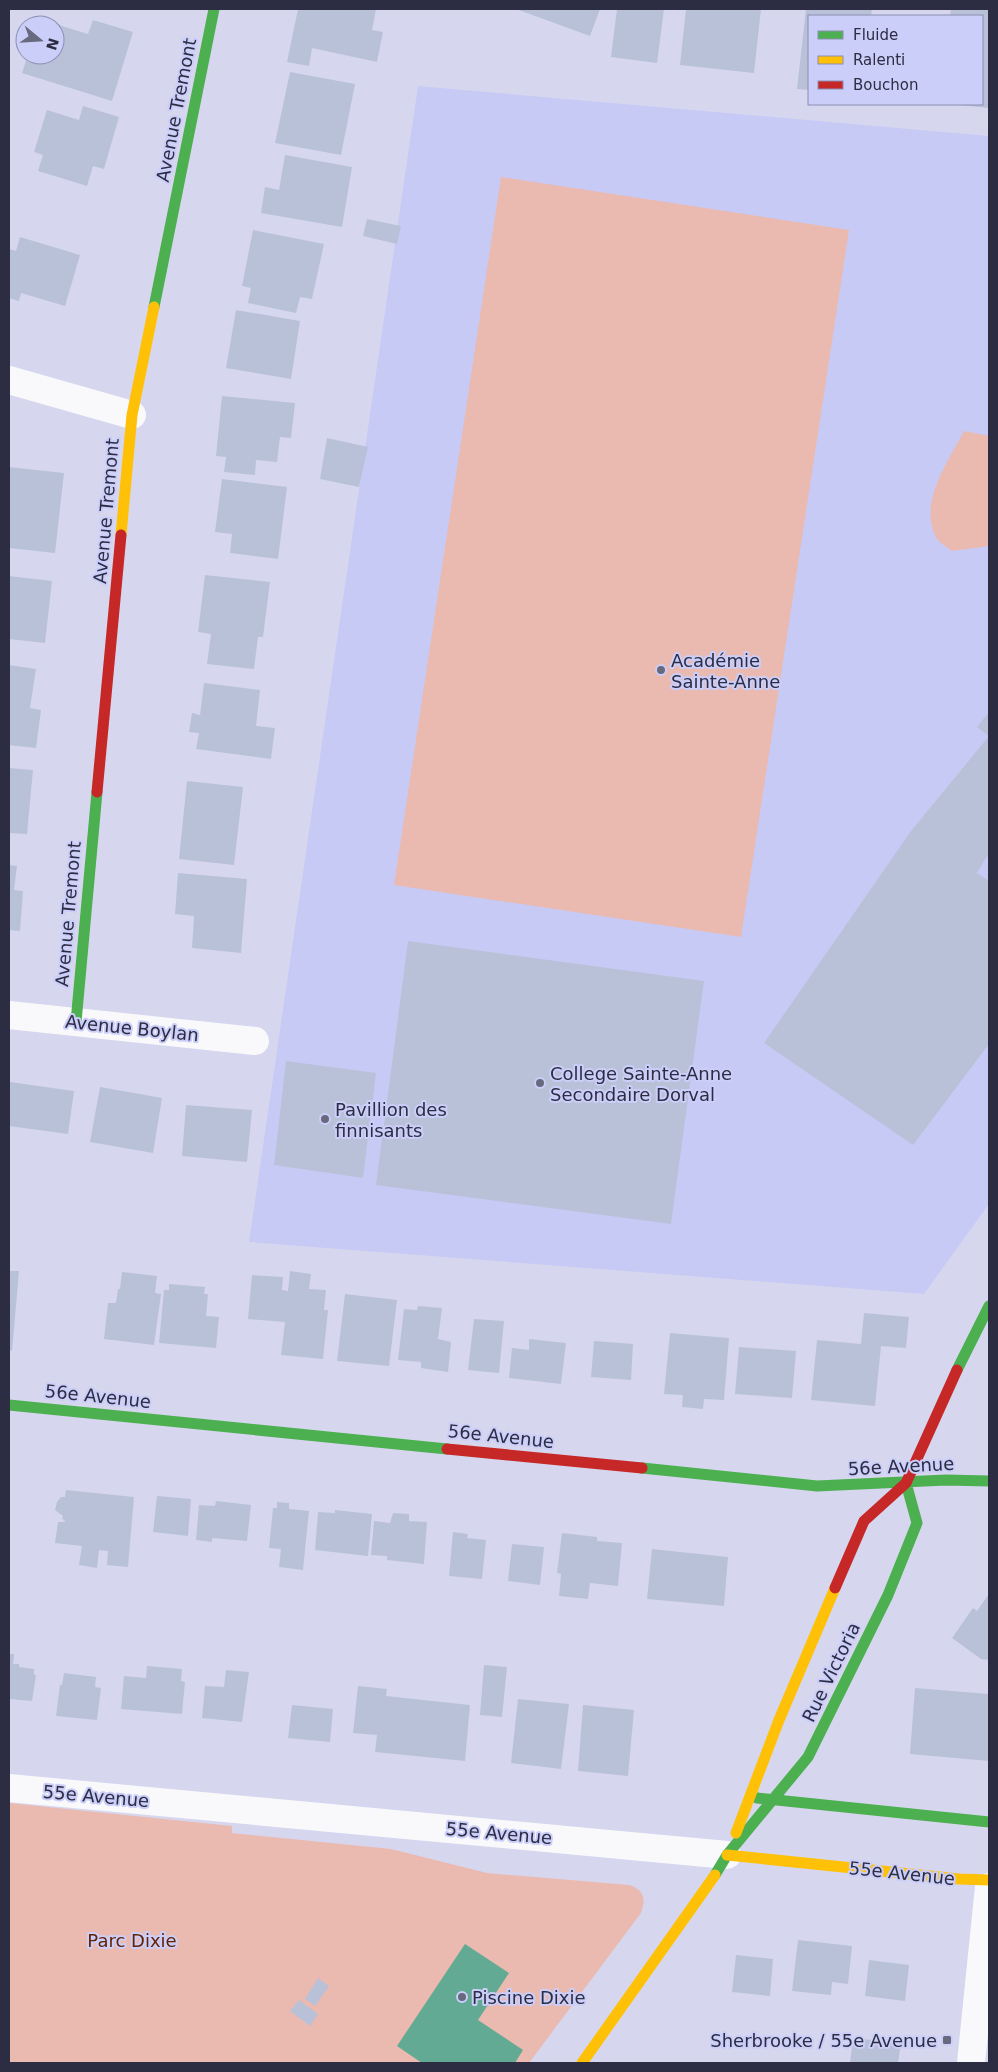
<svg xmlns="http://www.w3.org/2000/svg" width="998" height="2072" font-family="'DejaVu Sans',sans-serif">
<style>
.built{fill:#c8caf6}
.green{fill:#eab9b0}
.water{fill:#62aa93}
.building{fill:#b9c1d9}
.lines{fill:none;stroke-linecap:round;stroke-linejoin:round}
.street{stroke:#f9f9fc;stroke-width:28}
.fast{stroke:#4caf50;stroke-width:11}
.slow{stroke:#ffc107;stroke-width:11}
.jam{stroke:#c62828;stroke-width:11}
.poi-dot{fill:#68687e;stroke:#cbcef9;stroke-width:2}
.labels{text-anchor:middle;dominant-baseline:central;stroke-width:4;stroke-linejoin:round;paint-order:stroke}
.street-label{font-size:18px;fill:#2c2d42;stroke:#cbcef9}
.poi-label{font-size:18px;fill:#2c2d42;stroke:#cbcef9;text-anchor:start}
.park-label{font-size:18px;fill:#642202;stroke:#cbcef9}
</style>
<rect width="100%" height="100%" fill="#d6d7ee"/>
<!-- built -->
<path class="built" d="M 418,86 L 989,136 L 989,1204 L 924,1294 L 249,1242 Z"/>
<!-- green -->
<path class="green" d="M 501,177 L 849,230 L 741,937 L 394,885 Z
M 964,431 L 989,436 L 989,546 L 952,551 C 948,548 940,543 937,539 C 917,504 948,462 964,431 Z
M 9,1803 L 232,1826 L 232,1833 L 391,1849 L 487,1873 L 629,1885 C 644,1890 646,1898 641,1913 L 529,2063 L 9,2063 Z"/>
<!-- water -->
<path class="water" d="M 465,1944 L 509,1973 L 478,2020 L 523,2050 L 515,2063 L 422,2063 L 397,2046 Z"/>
<!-- building -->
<path class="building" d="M 298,9 L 376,9 L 372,30 L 383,32 L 377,62 L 312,48 L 309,66 L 287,62 Z
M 516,9 L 600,9 L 590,36 Z
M 617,9 L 664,9 L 657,63 L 611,57 Z
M 686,9 L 761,9 L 754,73 L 680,65 Z
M 806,9 L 872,9 L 871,16 L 809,16 L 809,90 L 797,89 Z
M 951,9 L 989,9 L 989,108 L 959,105 L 982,104 L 982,16 L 950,16 Z
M 93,20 L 133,32 L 112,101 L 22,73 L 28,55 L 55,55 L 55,25 L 48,25 L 49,22 L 88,34 Z
M 290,72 L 355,84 L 341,155 L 275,143 Z
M 83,106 L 119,117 L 104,169 L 93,166 L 87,186 L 38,171 L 43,155 L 34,152 L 47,110 L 79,120 Z
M 285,155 L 352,167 L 342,227 L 261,213 L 265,187 L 279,190 Z
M 367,219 L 401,226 L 397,244 L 363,236 Z
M 253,230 L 324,244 L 312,299 L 300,297 L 296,313 L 248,303 L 251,288 L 242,286 Z
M 20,237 L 80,255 L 65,306 L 21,293 L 19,301 L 9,298 L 9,249 L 16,251 Z
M 236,310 L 300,321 L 291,379 L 226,368 Z
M 222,396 L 295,403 L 291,438 L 280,437 L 277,462 L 256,460 L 255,475 L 224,472 L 226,457 L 216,456 Z
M 327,438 L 368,447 L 359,487 L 320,479 Z
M 9,467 L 64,473 L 55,553 L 9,548 Z
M 222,479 L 287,487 L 278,559 L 230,553 L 232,534 L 215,532 Z
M 205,575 L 270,582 L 263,637 L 258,637 L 254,669 L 207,664 L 211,634 L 198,632 Z
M 9,576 L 52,581 L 45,643 L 9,639 Z
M 9,665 L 36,669 L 30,708 L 41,710 L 36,748 L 9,745 Z
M 204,683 L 260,690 L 256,726 L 275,728 L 271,759 L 196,749 L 199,733 L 189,732 L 192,713 L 200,715 Z
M 989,712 L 989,736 L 977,727 Z
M 989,736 L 989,853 L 977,873 L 989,881 L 989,1044 L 913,1145 L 764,1043 L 911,831 Z
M 9,768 L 33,770 L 27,834 L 9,833 Z
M 187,781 L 243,787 L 234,865 L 179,859 Z
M 9,865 L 17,866 L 14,890 L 23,891 L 20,931 L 9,930 Z
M 178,873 L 247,879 L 241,953 L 192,948 L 194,916 L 175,914 Z
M 408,941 L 704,981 L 671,1224 L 376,1185 Z
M 286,1061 L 376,1073 L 363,1178 L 274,1165 Z
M 10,1082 L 74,1091 L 68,1134 L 9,1126 Z
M 100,1087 L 162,1098 L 153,1153 L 90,1142 Z
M 186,1105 L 252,1110 L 247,1162 L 182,1156 Z
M 9,1271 L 19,1271 L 12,1351 L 9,1350 Z
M 290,1271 L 311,1274 L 309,1289 L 326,1290 L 324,1310 L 328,1310 L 323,1359 L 281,1355 L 285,1322 L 248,1319 L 252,1275 L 283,1277 L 282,1290 L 288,1291 Z
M 122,1272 L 157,1276 L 155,1293 L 161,1294 L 154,1345 L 104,1339 L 108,1303 L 116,1303 L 118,1289 L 120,1289 Z
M 169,1284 L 205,1287 L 204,1294 L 208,1294 L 206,1316 L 219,1317 L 216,1348 L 159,1343 L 164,1290 L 169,1290 Z
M 345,1294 L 397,1300 L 389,1366 L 337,1361 Z
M 418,1306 L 442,1308 L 438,1339 L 451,1342 L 448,1372 L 421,1368 L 421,1362 L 398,1360 L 404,1309 L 417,1310 Z
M 864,1313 L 909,1317 L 906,1348 L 881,1346 L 875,1406 L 811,1400 L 817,1340 L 861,1344 Z
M 474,1319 L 504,1321 L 499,1373 L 468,1370 Z
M 670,1333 L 729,1338 L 724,1400 L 704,1399 L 703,1409 L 682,1407 L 683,1395 L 664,1394 Z
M 529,1339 L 566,1343 L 561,1384 L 509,1378 L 512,1348 L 529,1350 Z
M 594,1341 L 633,1344 L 631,1380 L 591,1377 Z
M 739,1347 L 796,1351 L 792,1398 L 735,1394 Z
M 66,1490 L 134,1497 L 128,1567 L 107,1565 L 108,1551 L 99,1550 L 97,1568 L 79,1565 L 82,1546 L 55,1543 L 58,1522 L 64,1522 L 65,1520 L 62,1519 L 63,1516 L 55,1510 L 57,1502 L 61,1497 L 65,1497 Z
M 157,1496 L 191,1499 L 188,1536 L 153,1532 Z
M 216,1501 L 251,1505 L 247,1541 L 212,1538 L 212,1542 L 196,1540 L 199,1505 L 215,1506 Z
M 277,1502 L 289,1503 L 289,1509 L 309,1511 L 303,1570 L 279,1567 L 281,1549 L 269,1548 L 273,1508 L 277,1508 Z
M 335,1510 L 372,1514 L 368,1556 L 315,1550 L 318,1512 L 335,1513 Z
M 393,1513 L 409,1514 L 409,1521 L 427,1522 L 424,1564 L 387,1560 L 387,1556 L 371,1555 L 374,1521 L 390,1523 Z
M 453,1532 L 468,1534 L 467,1538 L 486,1540 L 482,1579 L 449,1576 Z
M 562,1533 L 597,1537 L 597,1541 L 622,1543 L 618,1586 L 590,1583 L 588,1599 L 559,1596 L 561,1574 L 557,1573 Z
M 512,1544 L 544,1547 L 540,1585 L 508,1581 Z
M 652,1549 L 728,1557 L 724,1606 L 647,1599 Z
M 989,1594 L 989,1660 L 981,1659 L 952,1638 L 973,1608 L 977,1611 Z
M 9,1654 L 14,1654 L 13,1664 L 19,1664 L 19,1667 L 34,1669 L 34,1675 L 36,1675 L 32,1701 L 9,1699 Z
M 484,1665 L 507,1667 L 502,1717 L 480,1715 Z
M 147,1666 L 182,1669 L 181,1681 L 185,1682 L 182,1714 L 121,1709 L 124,1676 L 146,1678 Z
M 226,1670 L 249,1672 L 242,1722 L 202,1718 L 205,1686 L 224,1687 Z
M 64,1673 L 96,1677 L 95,1687 L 101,1688 L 97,1720 L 56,1716 L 60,1685 L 62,1685 Z
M 358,1686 L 387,1689 L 386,1696 L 470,1705 L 465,1761 L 375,1752 L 377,1735 L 353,1733 Z
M 915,1688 L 989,1694 L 989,1761 L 910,1754 Z
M 518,1699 L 569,1704 L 561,1769 L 511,1763 Z
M 292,1705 L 333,1709 L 330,1742 L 288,1738 Z
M 583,1705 L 634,1710 L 628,1776 L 578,1771 Z
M 798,1940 L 852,1946 L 848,1984 L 832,1982 L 831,1995 L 792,1991 Z
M 736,1955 L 773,1959 L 770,1996 L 732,1992 Z
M 869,1960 L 909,1965 L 905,2001 L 865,1996 Z
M 318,1978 L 329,1986 L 315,2006 L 305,1999 Z
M 299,2000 L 318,2014 L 310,2026 L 290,2011 Z
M 853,2038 L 901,2043 L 898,2063 L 850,2063 Z"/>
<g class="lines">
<!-- street -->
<path class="street" d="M 9,380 L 132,415
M 9,1015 L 255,1041
M 9,1788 L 727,1855
M 971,2063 L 989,1887"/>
<!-- fast -->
<path class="fast" d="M 154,307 L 214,9
M 76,1022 L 97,792
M 957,1370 L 989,1306
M 9,1405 L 447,1449
M 642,1468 L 817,1486 L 946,1480 L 989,1481
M 757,1798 L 989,1822
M 715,1875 L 727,1855 L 808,1757 L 888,1595 L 917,1523 L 906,1483"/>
<!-- slow -->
<path class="slow" d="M 121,535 L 132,415 L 154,307
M 736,1833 L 779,1720 L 835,1588
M 727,1855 L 959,1879 L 989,1880
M 582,2063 L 715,1875"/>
<!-- jam -->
<path class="jam" d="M 97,792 L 121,535
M 447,1449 L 642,1468
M 835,1588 L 864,1521 L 906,1483 L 957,1370"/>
</g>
<!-- markers -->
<g class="poi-dot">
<circle cx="661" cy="670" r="5"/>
<circle cx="540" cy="1083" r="5"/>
<circle cx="325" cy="1119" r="5"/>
<circle cx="462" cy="1997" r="5"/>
<rect x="942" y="2035" width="10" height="10" rx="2.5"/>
</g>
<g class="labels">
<!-- street labels -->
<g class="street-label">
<text transform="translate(176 110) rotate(-79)">Avenue Tremont</text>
<text transform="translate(106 511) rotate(-85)">Avenue Tremont</text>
<text transform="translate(68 914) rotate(-85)">Avenue Tremont</text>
<text transform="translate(132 1028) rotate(6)">Avenue Boylan</text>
<text transform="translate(98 1396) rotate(6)">56e Avenue</text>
<text transform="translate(501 1436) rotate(6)">56e Avenue</text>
<text transform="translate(901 1466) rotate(-3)">56e Avenue</text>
<text transform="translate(831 1672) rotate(-64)">Rue Victoria</text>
<text transform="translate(96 1796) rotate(5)">55e Avenue</text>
<text transform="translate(499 1833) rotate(5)">55e Avenue</text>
<text transform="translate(902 1873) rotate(6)">55e Avenue</text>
</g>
<!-- poi labels -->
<g class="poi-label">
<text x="671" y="660">Académie<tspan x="671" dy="21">Sainte-Anne</tspan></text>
<text x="550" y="1073">College Sainte-Anne<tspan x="550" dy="21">Secondaire Dorval</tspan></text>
<text x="335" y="1109">Pavillion des<tspan x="335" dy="21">finnisants</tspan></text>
<text x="472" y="1997">Piscine Dixie</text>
<text x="937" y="2040" text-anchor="end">Sherbrooke / 55e Avenue</text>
</g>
<!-- park labels -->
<g class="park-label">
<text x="132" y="1940">Parc Dixie</text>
</g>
</g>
<!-- border -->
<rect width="998" height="2072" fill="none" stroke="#2c2d42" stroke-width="20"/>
<!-- legend -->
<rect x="808" y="15" width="175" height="90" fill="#cbcef9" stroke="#8b8eb0"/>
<rect x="818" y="31" width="25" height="8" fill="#4caf50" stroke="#8b8eb0"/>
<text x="853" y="40" font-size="15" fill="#2c2d42">Fluide</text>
<rect x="818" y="56" width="25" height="8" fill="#ffc107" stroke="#8b8eb0"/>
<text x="853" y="65" font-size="15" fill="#2c2d42">Ralenti</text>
<rect x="818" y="81" width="25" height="8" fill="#c62828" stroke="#8b8eb0"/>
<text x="853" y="90" font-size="15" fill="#2c2d42">Bouchon</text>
<!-- north arrow -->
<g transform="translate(40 40) rotate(108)"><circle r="24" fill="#cbcef9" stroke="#8b8eb0"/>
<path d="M0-4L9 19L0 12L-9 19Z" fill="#68687e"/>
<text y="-8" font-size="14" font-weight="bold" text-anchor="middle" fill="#2c2d42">N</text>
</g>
</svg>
